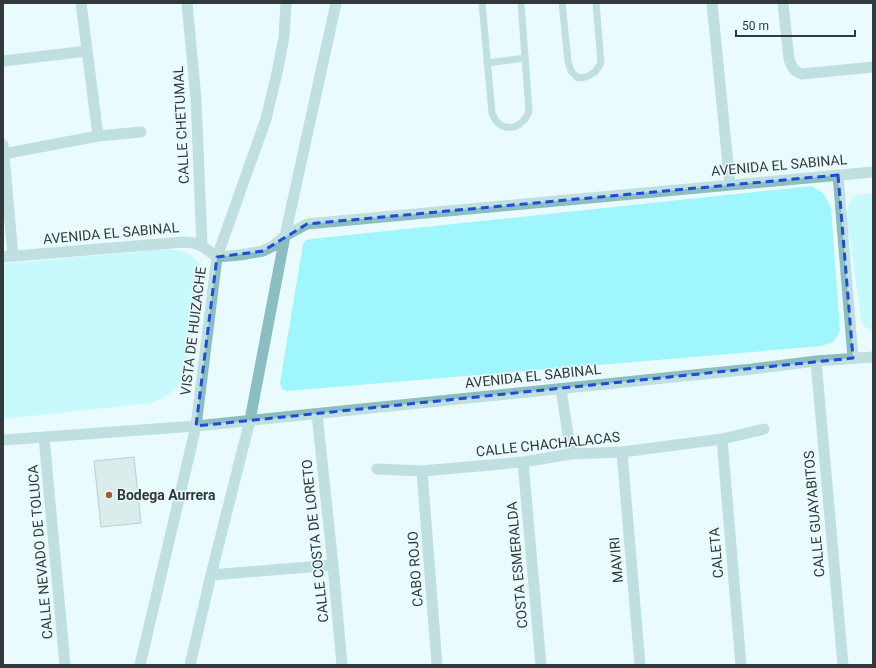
<svg xmlns="http://www.w3.org/2000/svg" width="876" height="668" font-family="Roboto,sans-serif">
<style>
.green{fill:#9ff7fd}
.building{fill:#c7d9da;stroke:#869798}
.lines{fill:none;stroke-linecap:round;stroke-linejoin:round}
.service{stroke:#8cbdc0;stroke-width:7}
.minor{stroke:#8cbdc0;stroke-width:11}
.marked{fill:none;stroke:#1d4ed8;stroke-width:3;stroke-dasharray:8 5;stroke-linejoin:round}
.poi-dot{fill:#a15c30;stroke:#e9fbfc;stroke-width:1.5}
.labels{text-anchor:middle;dominant-baseline:central;stroke-width:3;stroke-linejoin:round;paint-order:stroke}
.street-label{font-size:14px;fill:#32393a;stroke:#e9fbfc}
.poi-label{font-size:14px;font-weight:bold;fill:#32393a;stroke:#e9fbfc;text-anchor:start}
</style>
<rect width="100%" height="100%" fill="#e9fbfc"/>
<!-- green -->
<path class="green" d="M 812,186 L 823,193 L 831,208 L 840,331 L 833,342 L 822,346 L 287,391 L 282,389 L 280,383 L 303,244 L 306,240 L 320,238 Z
M 873,193 L 873,333 L 863,325 L 861,319 L 847,218 C 848,195 852,195 873,193 Z
M 168,249 C 183,251 198,253 201,271 L 188,364 L 181,381 L 172,392 L 163,398 L 151,403 L 3,419 L 3,264 Z"/>
<!-- building -->
<path class="building" d="M 134,457 L 141,523 L 101,527 L 94,461 Z"/>
<g class="lines">
<!-- service -->
<path class="service" d="M 482,3 L 492,113 C 500,135 523,130 529,111 L 521,3
M 562,3 L 568,61 L 571,71 L 578,78 L 586,77 L 595,72 L 601,63 L 596,3
M 487,63 L 525,58"/>
<!-- minor -->
<path class="minor" d="M 81,3 L 98,136
M 187,3 L 196,99 L 202,246
M 712,3 L 730,185
M 783,3 L 789,59 C 792,68 794,71 802,74 L 873,67
M 3,61 L 87,51
M 3,145 L 13,256
M 3,154 L 98,136 L 141,132
M 838,175 L 853,358
M 3,257 L 184,242 L 194,243 L 202,246 L 217,257 L 240,255 L 263,251 L 273,246 L 285,236 L 307,224 L 873,172
M 816,361 L 843,665
M 561,389 L 571,454
M 317,414 L 333,565 L 342,665
M 44,437 L 65,665
M 722,439 L 741,665
M 3,440 L 196,426 L 752,369 L 816,361 L 873,357
M 622,452 L 640,665
M 523,462 L 541,665
M 377,469 L 422,471 L 523,462 L 571,454 L 622,452 L 722,439 L 764,429
M 422,471 L 437,665
M 211,575 L 333,565
M 140,665 L 196,426 L 217,257 L 266,119 L 277,73 L 284,37 L 286,3
M 190,665 L 211,575 L 250,420 L 285,236 L 336,3"/>
</g>
<!-- marked area -->
<path d="M0 0H876V668H0ZM 838,175 L 853,358 L 196,426 L 217,257 L 263,251 L 307,224 Z" fill="#e9fbfc" fill-opacity=".55" fill-rule="evenodd"/>
<path class="marked" d="M 838,175 L 853,358 L 196,426 L 217,257 L 263,251 L 307,224 Z"/>
<!-- markers -->
<circle class="poi-dot" cx="109" cy="495" r="4"/>
<g class="labels">
<!-- street labels -->
<g class="street-label">
<text transform="translate(181 125) rotate(-93)">CALLE CHETUMAL</text>
<text transform="translate(779 165) rotate(-5)">AVENIDA EL SABINAL</text>
<text transform="translate(111 233) rotate(-5)">AVENIDA EL SABINAL</text>
<text transform="translate(193 331) rotate(-83)">VISTA DE HUIZACHE</text>
<text transform="translate(533 376) rotate(-6)">AVENIDA EL SABINAL</text>
<text transform="translate(548 444) rotate(-6)">CALLE CHACHALACAS</text>
<text transform="translate(814 514) rotate(-95)">CALLE GUAYABITOS</text>
<text transform="translate(315 541) rotate(-96)">CALLE COSTA DE LORETO</text>
<text transform="translate(40 552) rotate(-95)">CALLE NEVADO DE TOLUCA</text>
<text transform="translate(716 553) rotate(-95)">CALETA</text>
<text transform="translate(616 560) rotate(-95)">MAVIRI</text>
<text transform="translate(517 565) rotate(-95)">COSTA ESMERALDA</text>
<text transform="translate(415 569) rotate(-94)">CABO ROJO</text>
</g>
<!-- poi labels -->
<g class="poi-label">
<text x="117" y="495">Bodega Aurrera</text>
</g>
</g>
<!-- border -->
<rect width="876" height="668" fill="none" stroke="#32393a" stroke-width="8"/>
<!-- scale -->
<path d="M736 30v6h119v-6" fill="none" stroke="#32393a" stroke-width="2"/>
<text x="742" y="30" font-size="12" fill="#32393a" stroke="#e9fbfc" stroke-width="3" paint-order="stroke">50 m</text>
</svg>
